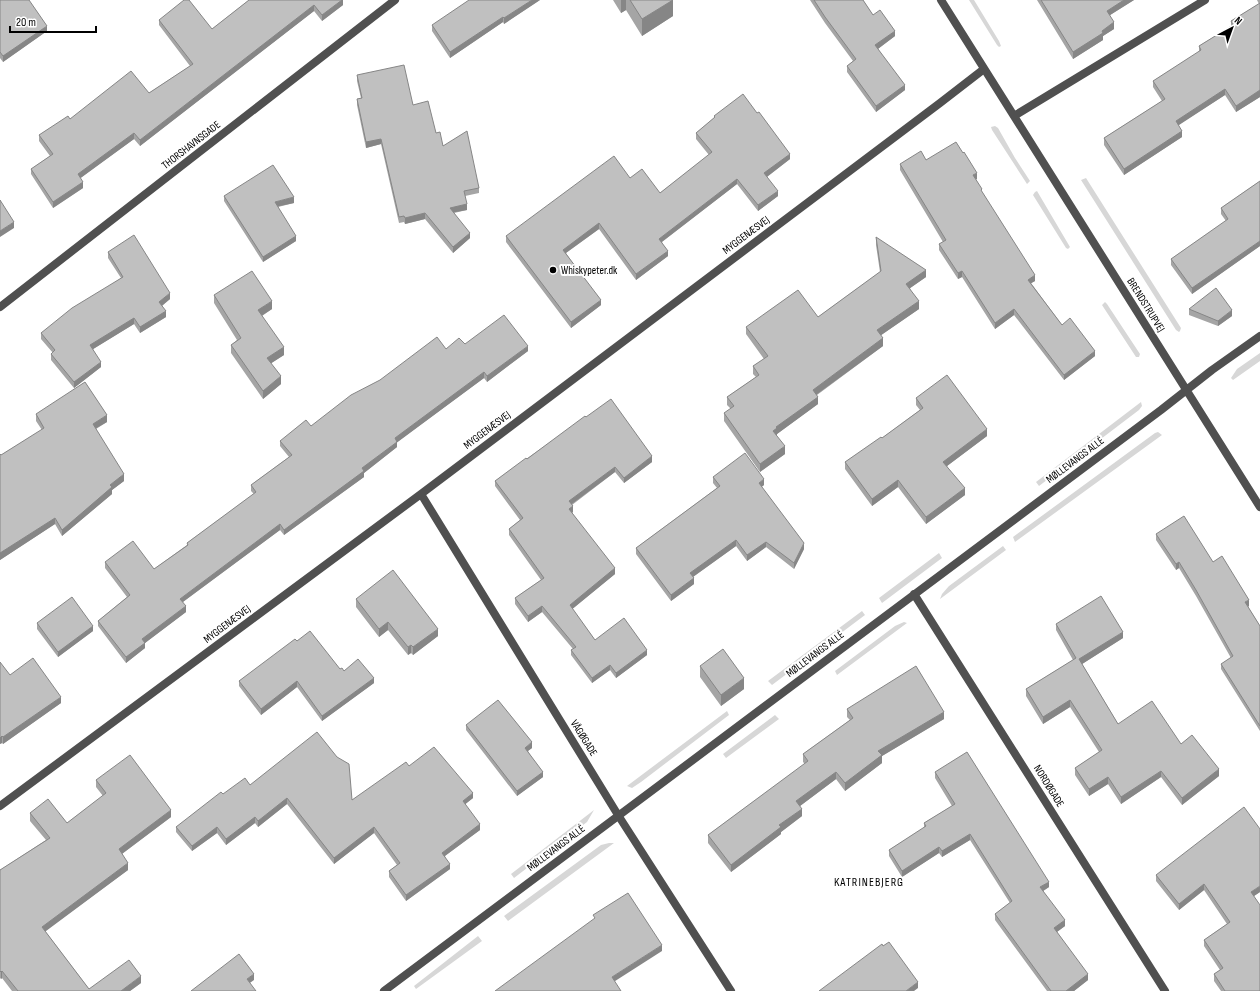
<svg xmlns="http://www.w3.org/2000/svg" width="1260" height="991" font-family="'Sofia Sans Condensed',sans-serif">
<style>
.green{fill:#d7d7d7}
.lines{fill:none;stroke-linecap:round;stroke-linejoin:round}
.minor{stroke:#505050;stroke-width:8}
.wall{fill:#a5a5a5}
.shaded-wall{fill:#868686}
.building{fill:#c0c0c0;stroke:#868686}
.poi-dot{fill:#000;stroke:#fff;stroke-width:1.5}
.labels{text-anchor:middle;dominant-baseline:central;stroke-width:4;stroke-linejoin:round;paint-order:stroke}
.street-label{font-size:11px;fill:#000;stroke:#fff}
.poi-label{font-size:11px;fill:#000;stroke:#fff;text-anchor:start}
.neighbourhood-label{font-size:12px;letter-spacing:1px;fill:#000;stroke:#fff}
</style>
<rect width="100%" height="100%" fill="#fff"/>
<!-- green -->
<path class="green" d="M 969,0 L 974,0 L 999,41 L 1001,46 L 999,47 L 997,45 Z
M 995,126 L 998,128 L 1015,158 L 1030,181 L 1027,184 L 992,130 L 991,127 Z
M 1086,178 L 1181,328 L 1180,331 L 1179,332 L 1176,330 L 1081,180 Z
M 1037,191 L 1070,247 L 1068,249 L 1066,248 L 1033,195 L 1035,192 Z
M 1105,302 L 1107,304 L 1140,354 L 1139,357 L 1136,357 L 1102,305 Z
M 1260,353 L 1260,361 L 1233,380 L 1231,378 L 1237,369 Z
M 1141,402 L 1142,406 L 1139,410 L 1039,486 L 1036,482 Z
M 1158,432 L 1162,435 L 1015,542 L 1013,537 L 1155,433 Z
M 1003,546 L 1006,550 L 940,599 L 942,594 L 949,586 Z
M 939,553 L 942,558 L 882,603 L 879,598 Z
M 862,611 L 865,615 L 772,685 L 768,681 Z
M 904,622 L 907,623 L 837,675 L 835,671 L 895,626 Z
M 727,711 L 729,715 L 641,782 L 632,788 L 627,786 Z
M 775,715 L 779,719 L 726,758 L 723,754 Z
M 594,810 L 587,822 L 514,878 L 511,874 Z
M 609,843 L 614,843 L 508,921 L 504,916 L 601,845 Z
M 478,936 L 482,941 L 416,989 L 414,986 Z"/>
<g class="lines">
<!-- minor -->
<path class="minor" d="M 941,0 L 1260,507
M 1014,116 L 1205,0
M 0,307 L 395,0
M 421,494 L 618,815 L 731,991
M 914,594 L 1165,991
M 0,806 L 421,494 L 940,103 L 984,69
M 384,991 L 1161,410 L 1212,370 L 1260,336"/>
</g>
<!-- wall -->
<path class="wall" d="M 0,0 L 47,31 L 3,62 L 0,58 Z
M 249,0 L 343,0 L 343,5 L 322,21 L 314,11 L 140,146 L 134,139 L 80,178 L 83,188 L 53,208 L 31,174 L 31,169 L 50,156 L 39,141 L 39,135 L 70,119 L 149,93 L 190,66 L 159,25 L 159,20 L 212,29 Z
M 540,0 L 504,24 L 503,22 L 450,58 L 432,31 L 432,25 Z
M 613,0 L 673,0 L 673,16 L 642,36 L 626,10 L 621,13 Z
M 810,0 L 863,0 L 873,15 L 895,36 L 878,49 L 905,90 L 876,112 L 847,72 L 847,66 L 853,61 L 825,23 Z
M 1037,0 L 1134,0 L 1110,15 L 1114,29 L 1103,36 L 1103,40 L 1073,59 Z
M 1257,0 L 1260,0 L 1260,97 L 1236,112 L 1225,95 L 1178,125 L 1182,137 L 1124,175 L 1104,145 L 1104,138 L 1162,101 L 1153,87 L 1153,81 L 1199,52 L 1199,46 L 1231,26 L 1231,21 L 1259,4 Z
M 357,75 L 413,105 L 436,133 L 443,146 L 479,188 L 479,193 L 465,196 L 467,210 L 454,213 L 470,238 L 453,253 L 425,219 L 405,224 L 404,222 L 399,223 L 381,144 L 366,148 L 357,105 L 357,99 L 361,98 L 357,81 Z
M 714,116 L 790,159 L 767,177 L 778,196 L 758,211 L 737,184 L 662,242 L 668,256 L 636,280 L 599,229 L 566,253 L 601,305 L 571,328 L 506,242 L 506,236 L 660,193 L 709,155 L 696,139 L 696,133 L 714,118 Z
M 963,153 L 977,179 L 976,179 L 982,192 L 1035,281 L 1031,283 L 1062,325 L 1095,356 L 1064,380 L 1014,315 L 995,329 L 962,277 L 958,279 L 939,250 L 939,244 L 943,242 L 900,170 L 900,164 L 926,160 Z
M 1260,181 L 1260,246 L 1192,294 L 1171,265 L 1171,259 L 1226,221 L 1221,214 L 1221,208 Z
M 224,196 L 294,203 L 278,207 L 296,241 L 263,262 L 224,201 Z
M 876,237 L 926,277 L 910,288 L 919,309 L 881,335 L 883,346 L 817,395 L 818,404 L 777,434 L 777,436 L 785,454 L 760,472 L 724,421 L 724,413 L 731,409 L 727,405 L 727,397 L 756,377 L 753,374 L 753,366 L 764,359 L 746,334 L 746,327 L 818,317 L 880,272 L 876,245 Z
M 108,252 L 170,299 L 162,306 L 166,317 L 140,333 L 134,324 L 93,349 L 101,367 L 74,388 L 51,360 L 51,354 L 53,353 L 41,339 L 41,333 L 121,278 L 108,258 Z
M 214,295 L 272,309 L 262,316 L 284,355 L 271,363 L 281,384 L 263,399 L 231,353 L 231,345 L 237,340 L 214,303 Z
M 1189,309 L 1232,316 L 1218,326 L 1189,315 Z
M 465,344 L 528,351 L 487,382 L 484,378 L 397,442 L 397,447 L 364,473 L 364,477 L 284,535 L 280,530 L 183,602 L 186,612 L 145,643 L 145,648 L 126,663 L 98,626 L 98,621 L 127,597 L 105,568 L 105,562 L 154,569 L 187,545 L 187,543 L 254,494 L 251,491 L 251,485 L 289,457 L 280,446 L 280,441 L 311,426 L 446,349 Z
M 916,398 L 987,436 L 947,466 L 965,495 L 926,524 L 898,487 L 872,506 L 845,469 L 845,462 L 882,438 L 920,410 L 916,405 Z
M 36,414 L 107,422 L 96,429 L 124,481 L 112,490 L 112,494 L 62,536 L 55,524 L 0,560 L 0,454 L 1,455 L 42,430 L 36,421 Z
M 586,417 L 652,462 L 624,483 L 615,472 L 572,505 L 573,512 L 572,513 L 615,574 L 572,609 L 595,640 L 647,655 L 616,678 L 610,670 L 592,683 L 571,655 L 571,650 L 573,649 L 542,612 L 528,622 L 515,604 L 515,598 L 541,580 L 509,535 L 509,529 L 520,520 L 495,486 L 495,481 Z
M 713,477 L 764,485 L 761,487 L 804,549 L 794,569 L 766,547 L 747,561 L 736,546 L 693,577 L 694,584 L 671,601 L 636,554 L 636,548 L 717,488 L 713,483 Z
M 1156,534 L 1213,562 L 1249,606 L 1248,607 L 1260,626 L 1260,731 L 1221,669 L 1221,664 L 1231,658 L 1196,596 L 1179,568 L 1176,570 L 1156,540 Z
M 356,599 L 438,636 L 413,655 L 411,653 L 408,655 L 388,630 L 379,637 L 356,607 Z
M 37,623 L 93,631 L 58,657 L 37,629 Z
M 1056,624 L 1123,638 L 1082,664 L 1118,724 L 1181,744 L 1219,776 L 1182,805 L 1161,777 L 1121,804 L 1108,784 L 1089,796 L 1075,775 L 1075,768 L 1099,752 L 1070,707 L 1043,724 L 1026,696 L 1026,689 L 1073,660 L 1056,630 Z
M 297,641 L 340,669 L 374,683 L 322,721 L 297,687 L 261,715 L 239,686 L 239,681 Z
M 700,666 L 744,689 L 721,706 L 700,677 Z
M 10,675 L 61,703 L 3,744 L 2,743 L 0,744 Z
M 847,709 L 944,719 L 882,756 L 882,763 L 845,791 L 836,779 L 800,806 L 802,816 L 781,832 L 781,834 L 731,872 L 708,843 L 708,835 L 805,764 L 803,762 L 803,754 L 850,720 L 847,717 Z
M 466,725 L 532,748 L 528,751 L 543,777 L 517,796 L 466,730 Z
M 409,766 L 473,798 L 465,804 L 480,830 L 445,856 L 450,869 L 406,901 L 389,877 L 389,871 L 397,865 L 374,833 L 334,864 L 287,804 L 258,827 L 255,823 L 226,845 L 217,833 L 192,851 L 176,832 L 176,827 L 223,794 L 250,785 L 352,800 Z
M 935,772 L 1049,887 L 1043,891 L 1065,926 L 1057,932 L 1088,980 L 1074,991 L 1047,991 L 995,920 L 995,914 L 1010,903 L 970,840 L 942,857 L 939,853 L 902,877 L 889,856 L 889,850 L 924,828 L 924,823 L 952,806 L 935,778 Z
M 96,780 L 171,817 L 122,854 L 128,870 L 45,931 L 89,989 L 141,983 L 130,991 L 12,991 L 2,978 L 1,979 L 0,978 L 0,870 L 46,840 L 30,821 L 30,813 L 67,823 L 103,796 L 96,787 Z
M 1156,875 L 1260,892 L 1254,896 L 1260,991 L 1221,991 L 1214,981 L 1214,974 L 1220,970 L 1204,946 L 1204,940 L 1227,924 L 1204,890 L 1179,910 L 1156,881 Z"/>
<!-- shaded-wall -->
<path class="shaded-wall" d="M 342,0 L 343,0 L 343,5 L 322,21 L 322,15 Z
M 532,0 L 540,0 L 504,24 L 504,18 Z
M 621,0 L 626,0 L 626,10 L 621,13 Z
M 673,0 L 673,16 L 642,36 L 642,19 Z
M 1124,0 L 1134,0 L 1107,17 L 1107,11 Z
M 314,5 L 314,11 L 140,146 L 140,140 Z
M 503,17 L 503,22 L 450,58 L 450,52 Z
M 1114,22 L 1114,29 L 1103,36 L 1103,40 L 1073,59 L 1073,52 L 1102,31 Z
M 47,26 L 47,31 L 3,62 L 3,56 Z
M 895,31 L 895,36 L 875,51 L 875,45 Z
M 905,85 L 905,90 L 876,112 L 876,106 Z
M 1225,89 L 1225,95 L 1176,127 L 1176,121 Z
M 1260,90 L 1260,97 L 1236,112 L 1236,106 Z
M 1182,131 L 1182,137 L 1124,175 L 1124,169 Z
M 134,133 L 134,139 L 78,180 L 78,174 Z
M 381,139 L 381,144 L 366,148 L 366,142 Z
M 790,154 L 790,159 L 764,179 L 764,173 Z
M 977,173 L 977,179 L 973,180 L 973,175 Z
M 737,179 L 737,184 L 659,244 L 659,239 Z
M 83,182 L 83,188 L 53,208 L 53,202 Z
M 778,191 L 778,196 L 758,211 L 758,205 Z
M 294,197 L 294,203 L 275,207 L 275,202 Z
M 467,204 L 467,210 L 450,213 L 450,208 Z
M 425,213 L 425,219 L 405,224 L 405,218 Z
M 14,222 L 14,228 L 0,237 L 0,231 Z
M 599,223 L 599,229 L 563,255 L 563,250 Z
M 470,233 L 470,238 L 453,253 L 453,247 Z
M 296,236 L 296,241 L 263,262 L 263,257 Z
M 1260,241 L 1260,246 L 1192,294 L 1192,288 Z
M 668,251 L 668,256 L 636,280 L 636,274 Z
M 926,270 L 926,277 L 906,291 L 906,284 Z
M 962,271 L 962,277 L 958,279 L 958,273 Z
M 1035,275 L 1035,281 L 1028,285 L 1028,280 Z
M 170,293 L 170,299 L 159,308 L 159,302 Z
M 601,300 L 601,305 L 571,328 L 571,322 Z
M 272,301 L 272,309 L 258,318 L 258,310 Z
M 919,301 L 919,309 L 877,338 L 877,330 Z
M 1014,309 L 1014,315 L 995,329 L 995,323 Z
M 1232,310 L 1232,316 L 1218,326 L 1218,321 Z
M 166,311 L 166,317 L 140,333 L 140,327 Z
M 134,318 L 134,324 L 90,351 L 90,345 Z
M 883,338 L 883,346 L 813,397 L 813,390 Z
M 528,346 L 528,351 L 487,382 L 487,376 Z
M 284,347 L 284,355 L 267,366 L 267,358 Z
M 1095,351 L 1095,356 L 1064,380 L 1064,375 Z
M 101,362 L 101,367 L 74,388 L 74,382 Z
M 484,372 L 484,378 L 395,444 L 395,438 Z
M 281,376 L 281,384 L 263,399 L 263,391 Z
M 818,397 L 818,404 L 777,434 L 777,435 L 773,438 L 773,431 L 776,427 Z
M 107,415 L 107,422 L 93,430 L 93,424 Z
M 987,429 L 987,436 L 943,469 L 943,462 Z
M 397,442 L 397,447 L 364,473 L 364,477 L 284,535 L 284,530 L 362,468 Z
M 785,446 L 785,454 L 760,472 L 760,464 Z
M 652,456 L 652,462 L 624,483 L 624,478 Z
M 615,467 L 615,472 L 569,506 L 569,501 Z
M 124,474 L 124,481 L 112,490 L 112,494 L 62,536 L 62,530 L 110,485 Z
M 764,479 L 764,485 L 759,489 L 759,483 Z
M 898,480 L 898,487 L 872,506 L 872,499 Z
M 965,488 L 965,495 L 926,524 L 926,517 Z
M 573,506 L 573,512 L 569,515 L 569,509 Z
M 55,518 L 55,524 L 0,560 L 0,553 Z
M 280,524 L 280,530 L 180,604 L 180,599 Z
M 736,540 L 736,546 L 690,579 L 690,573 Z
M 766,542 L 766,547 L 747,561 L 747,555 Z
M 804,543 L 804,549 L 794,569 L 794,563 Z
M 1179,562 L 1179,568 L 1176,570 L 1176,564 Z
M 615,568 L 615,574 L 570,611 L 570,605 Z
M 694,578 L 694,584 L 671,601 L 671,595 Z
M 1249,600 L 1249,606 L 1245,608 L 1245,602 Z
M 186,606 L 186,612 L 145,643 L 145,648 L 126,663 L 126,657 L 142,639 Z
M 542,606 L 542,612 L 528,622 L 528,616 Z
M 388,622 L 388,630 L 379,637 L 379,629 Z
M 93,626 L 93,631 L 58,657 L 58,652 Z
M 438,629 L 438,636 L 413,655 L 413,647 Z
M 1123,632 L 1123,638 L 1079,666 L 1079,659 Z
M 411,645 L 411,653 L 408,655 L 408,647 Z
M 647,650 L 647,655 L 616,678 L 616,673 Z
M 610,665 L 610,670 L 592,683 L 592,678 Z
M 374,678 L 374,683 L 322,721 L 322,716 Z
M 744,678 L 744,689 L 721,706 L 721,695 Z
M 297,681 L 297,687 L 261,715 L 261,709 Z
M 61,697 L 61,703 L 3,744 L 3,737 Z
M 1070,700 L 1070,707 L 1043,724 L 1043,717 Z
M 944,712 L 944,719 L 882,756 L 882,763 L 845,791 L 845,783 L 878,751 Z
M 2,736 L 2,743 L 0,744 L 0,738 Z
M 532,742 L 532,748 L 525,753 L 525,748 Z
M 1219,769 L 1219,776 L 1182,805 L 1182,798 Z
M 1161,771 L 1161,777 L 1121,804 L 1121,797 Z
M 543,772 L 543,777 L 517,796 L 517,791 Z
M 836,772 L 836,779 L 796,809 L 796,801 Z
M 1108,777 L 1108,784 L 1089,796 L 1089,789 Z
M 473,793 L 473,798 L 463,806 L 463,801 Z
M 287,798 L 287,804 L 258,827 L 258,821 Z
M 802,809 L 802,816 L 781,832 L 781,834 L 731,872 L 731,865 L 779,825 Z
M 171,810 L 171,817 L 119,856 L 119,849 Z
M 255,817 L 255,823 L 226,845 L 226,839 Z
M 480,824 L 480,830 L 442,858 L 442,853 Z
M 217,827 L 217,833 L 192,851 L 192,846 Z
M 374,827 L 374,833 L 334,864 L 334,858 Z
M 970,834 L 970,840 L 942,857 L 942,851 Z
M 939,847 L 939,853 L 902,877 L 902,871 Z
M 128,863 L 128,870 L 42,934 L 42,927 Z
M 450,864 L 450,869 L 406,901 L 406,895 Z
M 1049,882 L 1049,887 L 1040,893 L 1040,887 Z
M 1204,884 L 1204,890 L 1179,910 L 1179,904 Z
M 1260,886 L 1260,892 L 1251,898 L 1251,892 Z
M 1065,920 L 1065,926 L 1054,934 L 1054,928 Z
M 662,945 L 662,951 L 612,983 L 612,977 Z
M 2,971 L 2,978 L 1,979 L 1,972 Z
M 254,974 L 254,980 L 247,985 L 247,979 Z
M 1088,974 L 1088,980 L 1074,991 L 1066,991 Z
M 141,976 L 141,983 L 130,991 L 121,991 Z
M 918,982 L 918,988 L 914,991 L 906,991 Z"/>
<!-- building -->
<path class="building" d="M 0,0 L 29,0 L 47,26 L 3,56 L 0,52 Z
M 184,0 L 189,0 L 212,29 L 249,0 L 342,0 L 322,15 L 314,5 L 140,140 L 134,133 L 78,174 L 83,182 L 53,202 L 31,169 L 53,154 L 39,135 L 68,116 L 70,119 L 131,71 L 149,93 L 193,64 L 159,20 Z
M 469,0 L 532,0 L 504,18 L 503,17 L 450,52 L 432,25 Z
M 630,0 L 673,0 L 642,19 Z
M 814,0 L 863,0 L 873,15 L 880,10 L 895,31 L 875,45 L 905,85 L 876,106 L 847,66 L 856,59 L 825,17 Z
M 1041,0 L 1124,0 L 1107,11 L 1114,22 L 1102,31 L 1103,33 L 1073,52 Z
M 1260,3 L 1260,90 L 1236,106 L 1225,89 L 1176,121 L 1182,131 L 1124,169 L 1104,138 L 1165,99 L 1153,81 L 1201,50 L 1199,46 L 1233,25 L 1231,21 Z
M 404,65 L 413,105 L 428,101 L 436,133 L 440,132 L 443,146 L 467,131 L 479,188 L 464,191 L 467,204 L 450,208 L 470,233 L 453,247 L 425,213 L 405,218 L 404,216 L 399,217 L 381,139 L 366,142 L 357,99 L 362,98 L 357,75 Z
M 743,94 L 757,113 L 759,112 L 790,154 L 764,173 L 778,191 L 758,205 L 737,179 L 659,239 L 668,251 L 636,274 L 599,223 L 563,250 L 601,300 L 571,322 L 506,236 L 614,156 L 630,178 L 642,169 L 660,193 L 712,152 L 696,133 L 715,117 L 714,116 Z
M 956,142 L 963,153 L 964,152 L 977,173 L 973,175 L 982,189 L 981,190 L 1035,275 L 1028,280 L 1062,325 L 1070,318 L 1095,351 L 1064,375 L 1014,309 L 995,323 L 962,271 L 958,273 L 939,244 L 946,240 L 900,164 L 921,151 L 926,160 Z
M 273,165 L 294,197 L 275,202 L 296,236 L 263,257 L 224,196 Z
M 1260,181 L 1260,241 L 1192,288 L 1171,259 L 1228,219 L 1221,208 Z
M 0,200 L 14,222 L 0,231 Z
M 134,235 L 170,293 L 159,302 L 166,311 L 140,327 L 134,318 L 90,345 L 101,362 L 74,382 L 51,354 L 55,350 L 41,333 L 72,308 L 123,277 L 108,252 Z
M 876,237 L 926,270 L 906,284 L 919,301 L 877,330 L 883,338 L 813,390 L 818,397 L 776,427 L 777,428 L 773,431 L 785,446 L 760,464 L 724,413 L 734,406 L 727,397 L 759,375 L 753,366 L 768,356 L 746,327 L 798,290 L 818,317 L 881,271 Z
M 252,271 L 272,301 L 258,310 L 284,347 L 267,358 L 281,376 L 263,391 L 231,345 L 241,338 L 214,295 Z
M 1216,288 L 1232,310 L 1218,321 L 1189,309 Z
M 504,315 L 528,346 L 487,376 L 484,372 L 395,438 L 397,442 L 362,468 L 364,471 L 284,530 L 280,524 L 180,599 L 186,606 L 142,639 L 145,643 L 126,657 L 98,621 L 130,595 L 105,562 L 133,541 L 154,569 L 188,545 L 187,543 L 256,492 L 251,485 L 292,455 L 280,441 L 306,420 L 311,426 L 351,395 L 380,380 L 437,337 L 446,349 L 459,338 L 465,344 Z
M 947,375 L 987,429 L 943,462 L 965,488 L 926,517 L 898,480 L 872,499 L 845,462 L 881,437 L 882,438 L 923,408 L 916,398 Z
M 85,382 L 107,415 L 93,424 L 124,474 L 110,485 L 112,487 L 62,530 L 55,518 L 0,553 L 0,454 L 1,455 L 44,428 L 36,414 Z
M 611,399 L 652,456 L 624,478 L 615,467 L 569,501 L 573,506 L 569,509 L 615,568 L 570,605 L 595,640 L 624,618 L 647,650 L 616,673 L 610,665 L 592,678 L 571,650 L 576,647 L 542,606 L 528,616 L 515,598 L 544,578 L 509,529 L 523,518 L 495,481 L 526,458 L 527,459 L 585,416 L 586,417 Z
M 745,453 L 764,479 L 759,483 L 804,543 L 794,563 L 766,542 L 747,555 L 736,540 L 690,573 L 694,578 L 671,595 L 636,548 L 720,486 L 713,477 Z
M 1184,516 L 1213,562 L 1222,556 L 1249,600 L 1245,602 L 1260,626 L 1260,726 L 1221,664 L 1233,656 L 1196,590 L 1179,562 L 1176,564 L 1156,534 Z
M 393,570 L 438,629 L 413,647 L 411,645 L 408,647 L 388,622 L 379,629 L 356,599 Z
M 1101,596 L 1123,632 L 1079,659 L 1118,724 L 1152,701 L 1181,744 L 1192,735 L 1219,769 L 1182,798 L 1161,771 L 1121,797 L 1108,777 L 1089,789 L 1075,768 L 1102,750 L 1070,700 L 1043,717 L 1026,689 L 1076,658 L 1056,624 Z
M 72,597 L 93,626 L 58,652 L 37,623 Z
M 310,631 L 340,669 L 342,668 L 344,671 L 358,659 L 374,678 L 322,716 L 297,681 L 261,709 L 239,681 L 295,639 L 297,641 Z
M 723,649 L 744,678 L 721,695 L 700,666 Z
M 33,658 L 61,697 L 3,737 L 2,736 L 0,738 L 0,662 L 10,675 Z
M 916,666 L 944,712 L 878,751 L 882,755 L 845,783 L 836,772 L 796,801 L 802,809 L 779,825 L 781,827 L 731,865 L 708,835 L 808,761 L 803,754 L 853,718 L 847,709 Z
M 498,700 L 532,742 L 525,748 L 543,772 L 517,791 L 466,725 Z
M 317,732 L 337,757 L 349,764 L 352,800 L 406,762 L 409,766 L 434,747 L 473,793 L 463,801 L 480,824 L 442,853 L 450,864 L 406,895 L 389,871 L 400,863 L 374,827 L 334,858 L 287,798 L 258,821 L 255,817 L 226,839 L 217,827 L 192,846 L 176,827 L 221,792 L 223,794 L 245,778 L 250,785 Z
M 967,752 L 1049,882 L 1040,887 L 1065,920 L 1054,928 L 1088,974 L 1066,991 L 1051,991 L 995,914 L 1012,901 L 970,834 L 942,851 L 939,847 L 902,871 L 889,850 L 926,826 L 924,823 L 955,804 L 935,772 Z
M 130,755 L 171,810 L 119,849 L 128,863 L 42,927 L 89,989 L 129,960 L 141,976 L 121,991 L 18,991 L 2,971 L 1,972 L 0,971 L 0,870 L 50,838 L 30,813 L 48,799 L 67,823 L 106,793 L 96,780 Z
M 1244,807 L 1260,829 L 1260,886 L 1251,892 L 1260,905 L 1260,991 L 1225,991 L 1214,974 L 1223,968 L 1204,940 L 1230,922 L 1204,884 L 1179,904 L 1156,875 Z
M 628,893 L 662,945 L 612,977 L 621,991 L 495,991 L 595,918 L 593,915 Z
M 889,942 L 918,982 L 906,991 L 819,991 L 882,944 L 883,946 Z
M 239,954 L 254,974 L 247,979 L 256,991 L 191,991 Z"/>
<!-- markers -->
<circle class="poi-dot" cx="553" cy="270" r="4"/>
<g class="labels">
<!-- street labels -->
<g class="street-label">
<text transform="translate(191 145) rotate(-38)">THORSHAVNSGADE</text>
<text transform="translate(746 235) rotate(-37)">MYGGENÆSVEJ</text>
<text transform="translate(1146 305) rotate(58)">BRENDSTRUPVEJ</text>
<text transform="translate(487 430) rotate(-37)">MYGGENÆSVEJ</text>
<text transform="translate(1075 460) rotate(-37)">MØLLEVANGS ALLÉ</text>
<text transform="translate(227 624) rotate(-37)">MYGGENÆSVEJ</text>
<text transform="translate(815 654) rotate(-37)">MØLLEVANGS ALLÉ</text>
<text transform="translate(584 738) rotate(58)">VÅGØGADE</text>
<text transform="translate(1049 786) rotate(58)">NORDØGADE</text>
<text transform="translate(556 848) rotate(-37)">MØLLEVANGS ALLÉ</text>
</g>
<!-- poi labels -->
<g class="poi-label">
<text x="561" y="270">Whiskypeter.dk</text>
</g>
<!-- neighbourhood labels -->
<g class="neighbourhood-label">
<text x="869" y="882">KATRINEBJERG</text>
</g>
</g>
<!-- north arrow -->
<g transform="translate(1232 28) rotate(41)" stroke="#ffffff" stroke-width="3" paint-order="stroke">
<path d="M0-3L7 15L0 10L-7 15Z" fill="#000000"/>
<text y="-6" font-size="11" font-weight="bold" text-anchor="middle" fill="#000000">N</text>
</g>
<!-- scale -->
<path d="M10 26v6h86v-6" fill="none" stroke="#000000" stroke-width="2"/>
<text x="16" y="26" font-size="12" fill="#000000" stroke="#ffffff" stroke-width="3" paint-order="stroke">20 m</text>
</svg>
